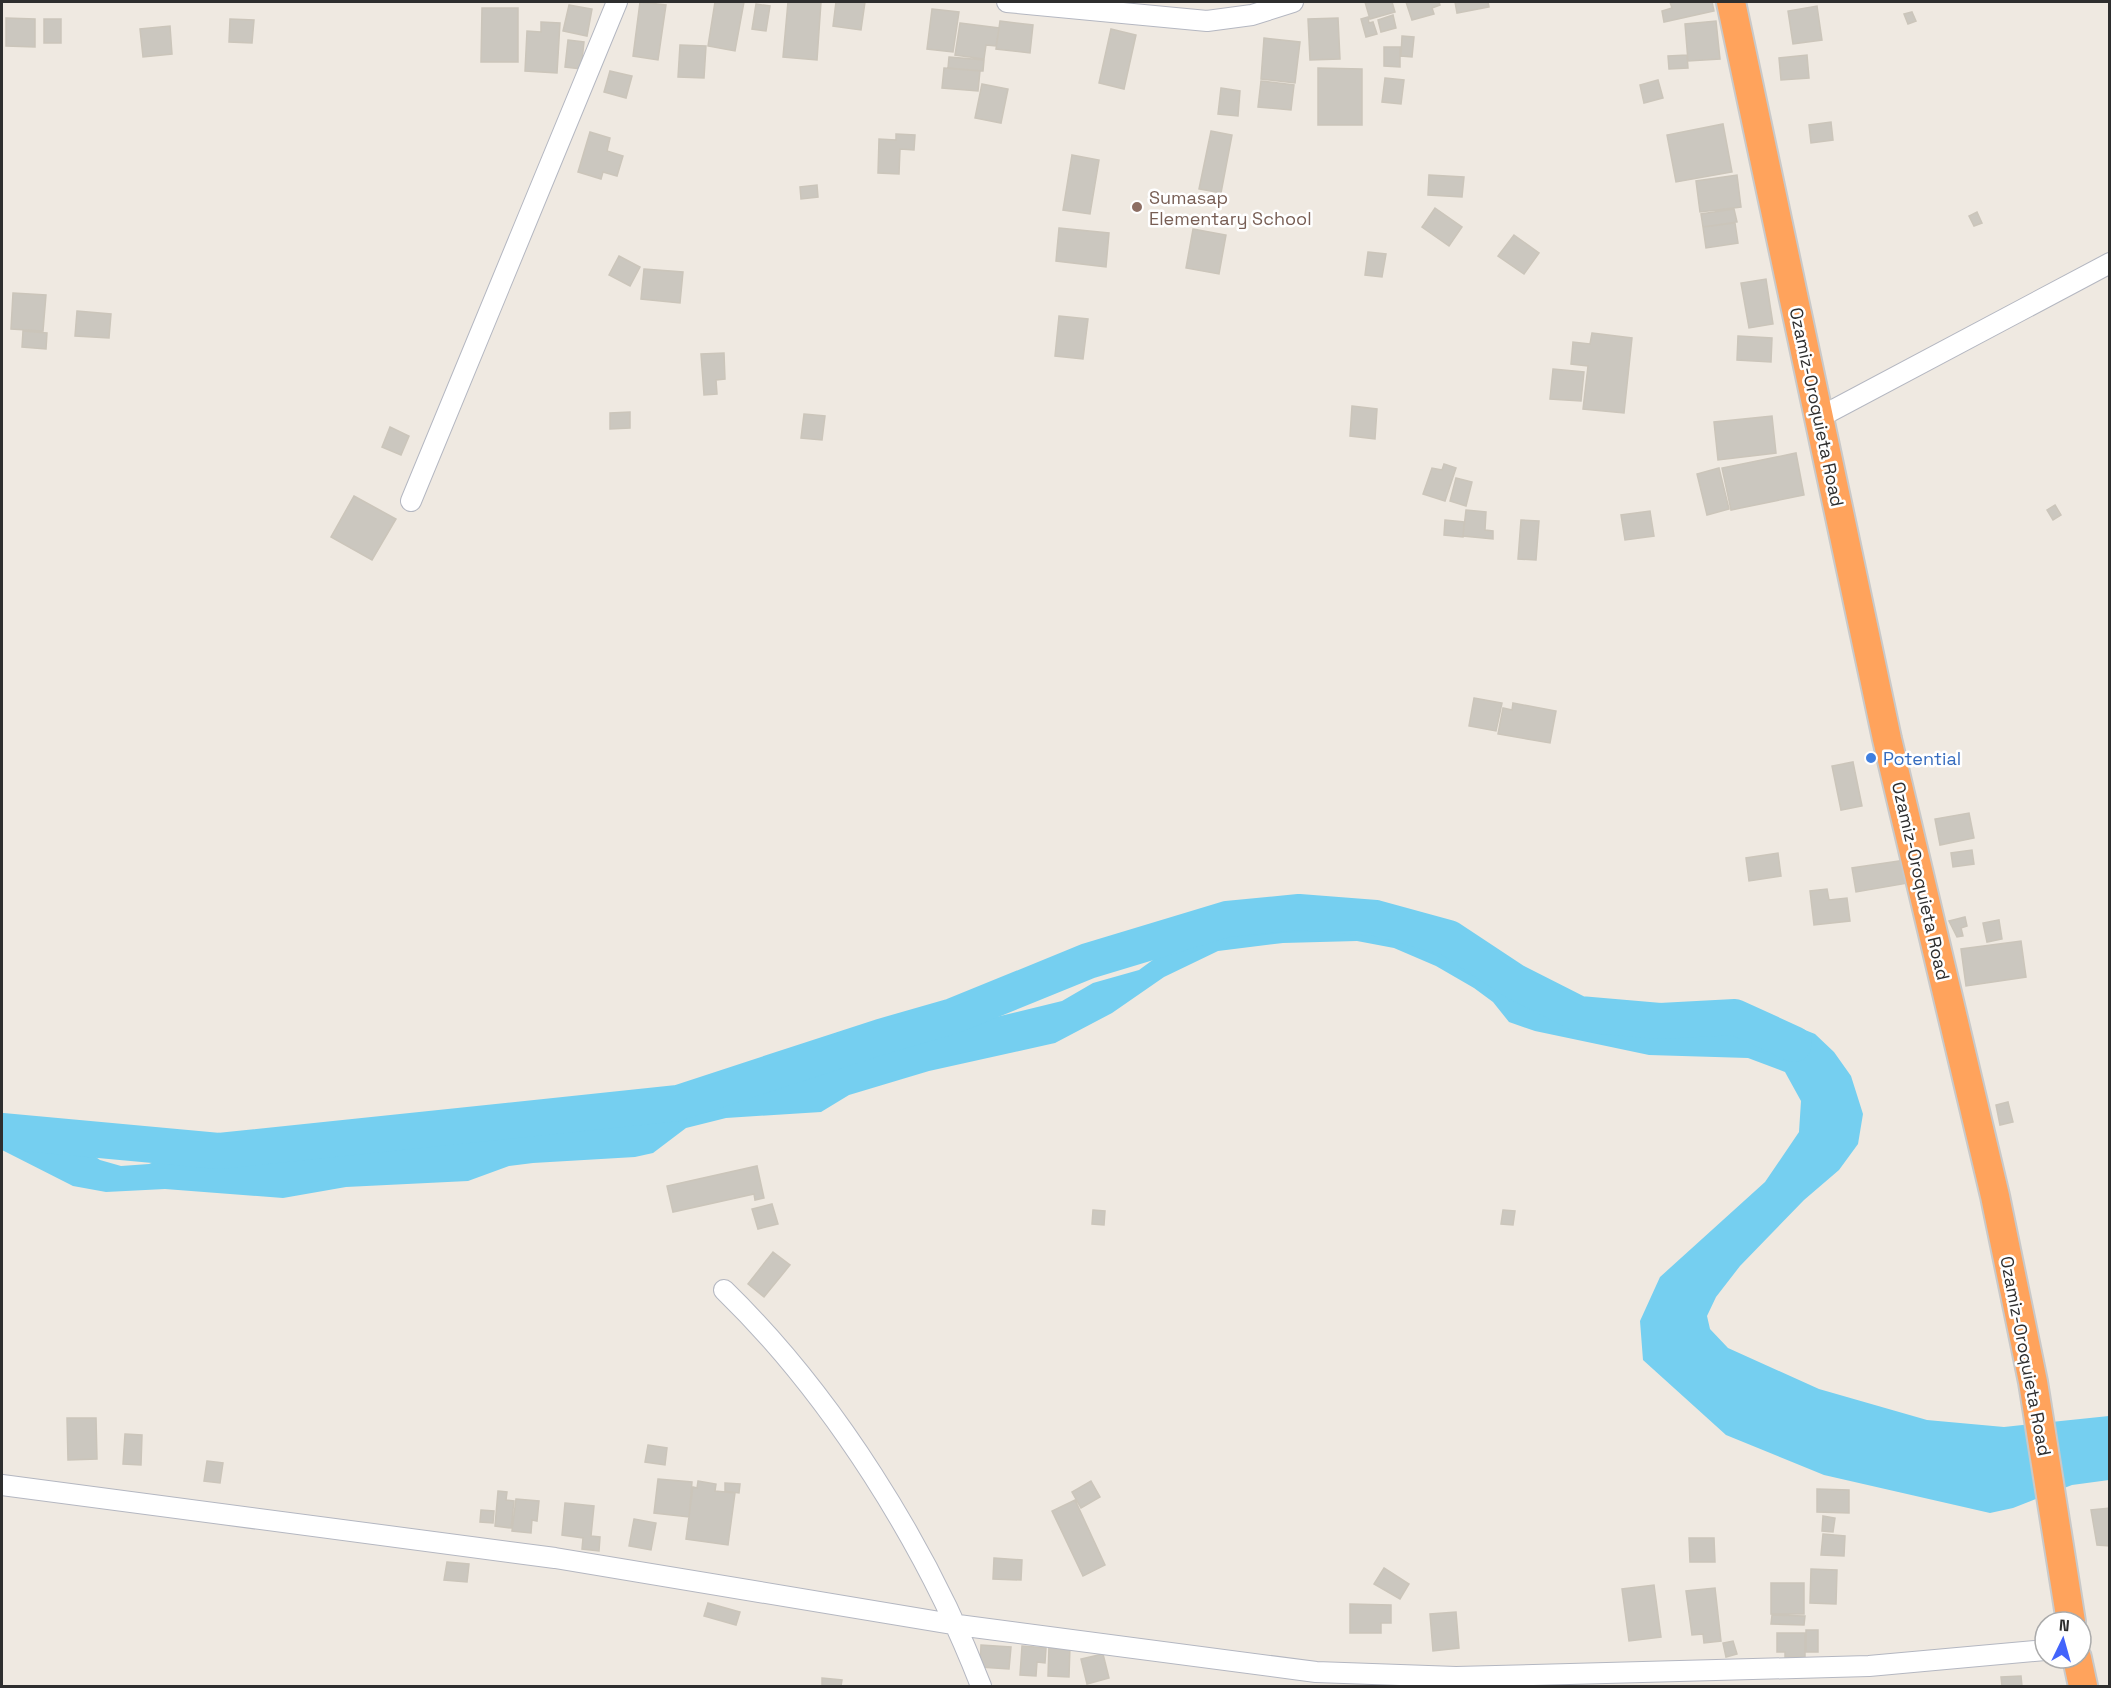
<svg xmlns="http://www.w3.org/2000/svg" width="2111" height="1688" font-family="'Space Grotesk',sans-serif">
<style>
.water{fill:#75cff0}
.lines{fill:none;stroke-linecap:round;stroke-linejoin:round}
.river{stroke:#75cff0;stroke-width:36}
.building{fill:#cbc7bf;stroke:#cbc5ba;stroke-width:1.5}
.minor-casing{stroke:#b4b7c1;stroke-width:22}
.highway-casing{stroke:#c9c9c9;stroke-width:32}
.minor{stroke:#fff;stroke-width:20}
.highway{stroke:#ffa35c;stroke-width:28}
.education-dot{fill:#8d6e63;stroke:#fff;stroke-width:2}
.shop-dot{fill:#3f7fe0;stroke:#fff;stroke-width:2}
.labels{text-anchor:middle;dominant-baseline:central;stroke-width:5;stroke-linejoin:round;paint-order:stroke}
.education-label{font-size:18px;fill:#785e54;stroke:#fff;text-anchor:start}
.street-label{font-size:18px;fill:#2e2e2e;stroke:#fff}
.shop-label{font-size:18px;fill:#366cbe;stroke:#fff;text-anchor:start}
</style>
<rect width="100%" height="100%" fill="#efe9e1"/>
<!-- water -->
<path class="water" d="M 1286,919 L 1356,922 L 1439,945 L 1483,968 L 1530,1003 L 1569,1021 L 1672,1026 L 1774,1023 L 1795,1026 L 1815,1034 L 1834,1052 L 1851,1076 L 1863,1114 L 1858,1144 L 1839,1170 L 1804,1200 L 1740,1266 L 1716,1297 L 1707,1316 L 1710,1329 L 1728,1348 L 1819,1389 L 1927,1420 L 2004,1427 L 2109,1416 L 2109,1480 L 2072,1485 L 2013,1508 L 1990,1513 L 1824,1475 L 1726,1435 L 1643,1360 L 1640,1321 L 1660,1277 L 1765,1182 L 1799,1132 L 1801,1101 L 1785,1072 L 1748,1058 L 1649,1055 L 1535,1031 L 1509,1022 L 1493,1002 L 1474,988 L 1436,966 L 1394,948 L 1357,941 L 1283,943 L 1218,951 L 1164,977 L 1112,1013 L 1055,1043 L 929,1071 L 849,1095 L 821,1112 L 726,1118 L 686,1128 L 653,1153 L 635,1157 L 533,1163 L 509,1166 L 468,1181 L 346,1187 L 283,1198 L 165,1189 L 106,1192 L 73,1186 L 2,1150 L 2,1114 L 50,1125 L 100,1160 L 121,1166 L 149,1164 L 169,1156 L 290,1156 L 405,1147 L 492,1131 L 598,1121 L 737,1094 L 885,1044 L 1062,1001 L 1093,983 L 1139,970 L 1161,954 L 1226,927 Z"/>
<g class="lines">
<!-- river -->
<path class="river" d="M 2,1131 L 219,1151 L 678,1103 L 880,1037 L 953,1016 L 1088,961 L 1227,919 L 1299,912 L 1376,918 L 1449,938 L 1514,981 L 1579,1014 L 1660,1021 L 1735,1017 L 1794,1044"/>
</g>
<!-- building -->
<path class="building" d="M 640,2 L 666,5 L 658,60 L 633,56 Z
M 715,2 L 744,2 L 735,51 L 708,46 Z
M 788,2 L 821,2 L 817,60 L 783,57 Z
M 836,2 L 865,2 L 861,30 L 833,26 Z
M 1365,2 L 1392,2 L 1395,12 L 1370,19 Z
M 1406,2 L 1439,2 L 1440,5 L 1432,8 L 1434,14 L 1412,20 Z
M 1455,2 L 1488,2 L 1489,7 L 1457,13 Z
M 1670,2 L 1712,2 L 1714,11 L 1664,22 L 1662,11 L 1672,8 Z
M 756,4 L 770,6 L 766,31 L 752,29 Z
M 569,5 L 592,9 L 587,36 L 563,31 Z
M 1817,6 L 1822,40 L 1793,44 L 1788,11 Z
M 482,8 L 518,8 L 518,62 L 481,62 Z
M 932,9 L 959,12 L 953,52 L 927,49 Z
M 1912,12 L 1916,21 L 1908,24 L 1904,14 Z
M 1393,15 L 1396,28 L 1381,32 L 1378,20 Z
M 1368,17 L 1369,23 L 1373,22 L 1377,34 L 1366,37 L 1361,19 Z
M 6,18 L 35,19 L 35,47 L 6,46 Z
M 1338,18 L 1340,59 L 1310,60 L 1308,19 Z
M 44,19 L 61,19 L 61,43 L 44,43 Z
M 230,19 L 254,20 L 252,43 L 229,42 Z
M 1000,21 L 1033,25 L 1030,53 L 996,49 Z
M 1716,21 L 1720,59 L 1688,61 L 1685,24 Z
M 541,22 L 560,23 L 557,73 L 525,71 L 527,31 L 541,32 Z
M 960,23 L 999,28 L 996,46 L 986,45 L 984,59 L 955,55 Z
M 170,26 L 172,54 L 143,57 L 140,29 Z
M 1111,29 L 1136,35 L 1124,89 L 1099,83 Z
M 1402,36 L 1414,37 L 1412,57 L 1401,56 Z
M 1264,38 L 1300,42 L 1295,83 L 1261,79 Z
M 568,40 L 584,42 L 581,69 L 565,67 Z
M 680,45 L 706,46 L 704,78 L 678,77 Z
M 1384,47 L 1400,47 L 1400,67 L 1384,66 Z
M 1687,55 L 1688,68 L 1669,69 L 1668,56 Z
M 1807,55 L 1809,78 L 1781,80 L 1779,58 Z
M 949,57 L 984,60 L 983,71 L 948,68 Z
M 944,68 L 980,71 L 978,91 L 942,88 Z
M 1318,68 L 1362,69 L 1362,125 L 1318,125 Z
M 610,71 L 632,76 L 626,98 L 604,92 Z
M 1385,78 L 1404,80 L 1401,104 L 1382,102 Z
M 1658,80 L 1663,98 L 1644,103 L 1640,85 Z
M 1261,81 L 1294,85 L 1291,110 L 1258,107 Z
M 982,84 L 1008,89 L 1001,123 L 975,118 Z
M 1221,88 L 1240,91 L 1238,116 L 1218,114 Z
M 1831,122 L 1833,140 L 1811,143 L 1809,125 Z
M 1723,124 L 1732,172 L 1676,182 L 1667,135 Z
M 1211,131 L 1232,135 L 1221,193 L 1199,189 Z
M 590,132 L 610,138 L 607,151 L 623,156 L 617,176 L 603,172 L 601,179 L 578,172 Z
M 896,134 L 915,135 L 914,150 L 900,149 L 899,174 L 878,173 L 879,139 L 896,140 Z
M 1072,155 L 1099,160 L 1090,214 L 1063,210 Z
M 1429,175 L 1464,177 L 1462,197 L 1428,195 Z
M 1737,175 L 1741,207 L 1700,212 L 1696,181 Z
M 817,185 L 818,197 L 801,199 L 800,187 Z
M 1435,208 L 1462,227 L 1449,246 L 1422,227 Z
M 1734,209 L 1737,222 L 1703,227 L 1701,214 Z
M 1977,212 L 1982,223 L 1974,226 L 1969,216 Z
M 1735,223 L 1738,243 L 1706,248 L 1703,227 Z
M 1059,228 L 1109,233 L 1106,267 L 1056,261 Z
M 1193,229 L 1226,235 L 1219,274 L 1186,268 Z
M 1514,235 L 1539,253 L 1524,274 L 1498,256 Z
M 1368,252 L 1386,254 L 1382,277 L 1365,275 Z
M 619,256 L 640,267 L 630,286 L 609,275 Z
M 644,269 L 683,272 L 680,303 L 641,299 Z
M 1766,279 L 1773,324 L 1749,328 L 1741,283 Z
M 13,293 L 46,295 L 43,331 L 11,329 Z
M 77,311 L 111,314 L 109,338 L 75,336 Z
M 1059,316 L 1088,319 L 1083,359 L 1055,356 Z
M 23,331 L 47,333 L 46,349 L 22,347 Z
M 1592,333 L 1632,338 L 1624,413 L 1583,409 L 1588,366 L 1571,364 L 1573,342 L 1590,344 Z
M 1738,336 L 1772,338 L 1771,362 L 1737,360 Z
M 724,353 L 725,379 L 716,380 L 717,394 L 704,395 L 701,354 Z
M 1553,369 L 1584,372 L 1581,401 L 1550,399 Z
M 1352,406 L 1377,409 L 1375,439 L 1350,436 Z
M 630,412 L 630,428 L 610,429 L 610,413 Z
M 804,414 L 825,416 L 822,440 L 801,438 Z
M 1772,416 L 1776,453 L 1718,460 L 1714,422 Z
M 390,427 L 409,436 L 401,455 L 382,447 Z
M 1796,453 L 1804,495 L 1731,510 L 1722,468 Z
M 1444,464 L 1456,468 L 1445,501 L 1423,494 L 1432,468 L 1442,470 Z
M 1719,468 L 1729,509 L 1707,515 L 1697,474 Z
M 1456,478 L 1472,482 L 1466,506 L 1450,501 Z
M 354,496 L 396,519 L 372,560 L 331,537 Z
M 2055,505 L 2061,515 L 2053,520 L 2047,510 Z
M 1466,510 L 1486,512 L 1485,530 L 1493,531 L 1493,539 L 1463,536 Z
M 1650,511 L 1654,536 L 1625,540 L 1621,515 Z
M 1445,520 L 1464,522 L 1463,537 L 1444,535 Z
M 1521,520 L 1539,521 L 1536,560 L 1518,559 Z
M 1474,698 L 1502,703 L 1496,731 L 1469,726 Z
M 1513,703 L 1556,711 L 1550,743 L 1498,734 L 1503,708 L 1512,710 Z
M 1853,762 L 1862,806 L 1841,810 L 1832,766 Z
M 1969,813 L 1974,838 L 1940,845 L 1935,819 Z
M 1972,850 L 1974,864 L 1953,867 L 1951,853 Z
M 1778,853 L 1781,876 L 1749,881 L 1746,858 Z
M 1905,860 L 1908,883 L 1856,892 L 1852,868 Z
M 1827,889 L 1829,900 L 1847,898 L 1850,921 L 1814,925 L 1810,891 Z
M 1965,917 L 1967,926 L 1961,928 L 1963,936 L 1957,937 L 1949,921 Z
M 1999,920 L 2002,939 L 1987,942 L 1983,923 Z
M 2021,941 L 2026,977 L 1966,986 L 1961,949 Z
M 2008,1102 L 2013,1122 L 2000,1125 L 1996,1105 Z
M 757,1166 L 764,1198 L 755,1200 L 754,1194 L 673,1212 L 667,1186 Z
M 772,1204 L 778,1224 L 758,1229 L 752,1209 Z
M 1093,1210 L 1105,1211 L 1104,1225 L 1092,1224 Z
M 1503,1210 L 1515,1211 L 1513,1225 L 1501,1224 Z
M 773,1252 L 790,1265 L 764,1297 L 748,1284 Z
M 67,1418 L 96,1418 L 97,1459 L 68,1460 Z
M 125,1434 L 142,1435 L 141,1465 L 123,1464 Z
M 648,1445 L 667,1448 L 665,1465 L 645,1462 Z
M 207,1461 L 223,1463 L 220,1483 L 204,1481 Z
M 658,1479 L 692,1482 L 689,1517 L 654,1513 Z
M 698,1481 L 716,1484 L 715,1491 L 735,1493 L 728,1545 L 686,1539 L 693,1487 L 697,1488 Z
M 1091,1481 L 1100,1497 L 1081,1508 L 1072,1492 Z
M 725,1483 L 740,1484 L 739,1493 L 725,1491 Z
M 1817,1489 L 1849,1490 L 1849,1513 L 1817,1512 Z
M 498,1491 L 507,1492 L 506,1500 L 514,1501 L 511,1528 L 495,1526 Z
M 516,1499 L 539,1501 L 537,1521 L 532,1520 L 531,1533 L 512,1531 Z
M 1075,1500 L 1105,1565 L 1083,1576 L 1052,1511 Z
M 565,1503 L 594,1506 L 591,1536 L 600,1537 L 599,1551 L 582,1549 L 583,1538 L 562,1535 Z
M 2110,1508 L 2110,1546 L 2097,1545 L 2091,1510 Z
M 481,1510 L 494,1511 L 493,1523 L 480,1522 Z
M 1823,1516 L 1835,1518 L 1833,1532 L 1822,1531 Z
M 634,1519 L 656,1523 L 651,1550 L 629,1546 Z
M 1823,1534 L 1845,1536 L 1844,1556 L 1821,1555 Z
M 1689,1538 L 1714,1538 L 1715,1562 L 1690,1562 Z
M 994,1558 L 1022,1560 L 1021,1580 L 993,1579 Z
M 447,1562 L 469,1564 L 467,1582 L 444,1580 Z
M 1384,1568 L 1409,1584 L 1400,1599 L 1374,1584 Z
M 1811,1569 L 1837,1570 L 1836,1604 L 1810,1603 Z
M 1771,1583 L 1804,1583 L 1804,1614 L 1771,1614 Z
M 1654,1585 L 1661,1637 L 1629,1641 L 1622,1589 Z
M 1715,1588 L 1721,1641 L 1704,1643 L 1703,1634 L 1692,1635 L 1686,1591 Z
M 708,1603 L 740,1612 L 736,1625 L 704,1616 Z
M 1350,1604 L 1391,1605 L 1391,1623 L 1381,1623 L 1381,1633 L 1350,1633 Z
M 1456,1612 L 1459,1648 L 1433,1651 L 1430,1614 Z
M 1772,1615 L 1805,1616 L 1804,1625 L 1771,1624 Z
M 1806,1630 L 1818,1630 L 1818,1652 L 1806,1652 Z
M 1777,1633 L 1805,1633 L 1805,1657 L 1785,1657 L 1785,1652 L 1777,1652 Z
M 1733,1641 L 1737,1654 L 1726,1657 L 1723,1643 Z
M 981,1645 L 1011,1647 L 1009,1669 L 980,1667 Z
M 1049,1645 L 1070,1646 L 1069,1677 L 1048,1676 Z
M 1022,1646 L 1046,1648 L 1045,1663 L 1037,1662 L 1036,1676 L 1020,1675 Z
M 1103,1654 L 1109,1678 L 1087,1684 L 1081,1659 Z
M 2021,1676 L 2022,1686 L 2002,1686 L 2001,1677 Z
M 822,1678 L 842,1680 L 841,1686 L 822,1686 Z"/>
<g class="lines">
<defs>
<path id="minor" d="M 1007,2 L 1207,21 L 1252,15 L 1293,2
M 1820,417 L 2110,263
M 411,501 L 617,2
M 724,1290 C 832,1395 927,1546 981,1686
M 2,1485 L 555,1558 L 958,1625 L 1316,1672 L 1456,1677 L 1869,1666 L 2045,1650"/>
<path id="highway" d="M 1731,2 L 1887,739 L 1995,1196 L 2033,1382 L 2071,1622
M 2077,1658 L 2083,1686"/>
</defs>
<!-- minor casing -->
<use href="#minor" class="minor-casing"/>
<!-- highway casing -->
<use href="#highway" class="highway-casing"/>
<!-- minor -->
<use href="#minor" class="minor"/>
<!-- highway -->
<use href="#highway" class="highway"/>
</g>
<!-- markers -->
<circle class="education-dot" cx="1137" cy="207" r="6"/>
<circle class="shop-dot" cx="1871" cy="758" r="6"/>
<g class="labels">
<!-- education labels -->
<g class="education-label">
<text x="1149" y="197">Sumasap<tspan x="1149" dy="21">Elementary School</tspan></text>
</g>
<!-- street labels -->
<g class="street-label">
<text transform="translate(1817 407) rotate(78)">Ozamiz-Oroquieta Road</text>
<text transform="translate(1921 881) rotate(77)">Ozamiz-Oroquieta Road</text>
<text transform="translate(2026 1356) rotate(79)">Ozamiz-Oroquieta Road</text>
</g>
<!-- shop labels -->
<g class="shop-label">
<text x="1883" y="758">Potential</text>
</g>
</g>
<!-- border -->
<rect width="2111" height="1688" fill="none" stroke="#2e2e2e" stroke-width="6"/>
<!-- north arrow -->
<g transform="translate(2063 1640) rotate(5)"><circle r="28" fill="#ffffff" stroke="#ababab" stroke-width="1.5"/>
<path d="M0-4.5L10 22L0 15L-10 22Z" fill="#4264fb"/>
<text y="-9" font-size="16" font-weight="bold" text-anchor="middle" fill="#2e2e2e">N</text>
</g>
</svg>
